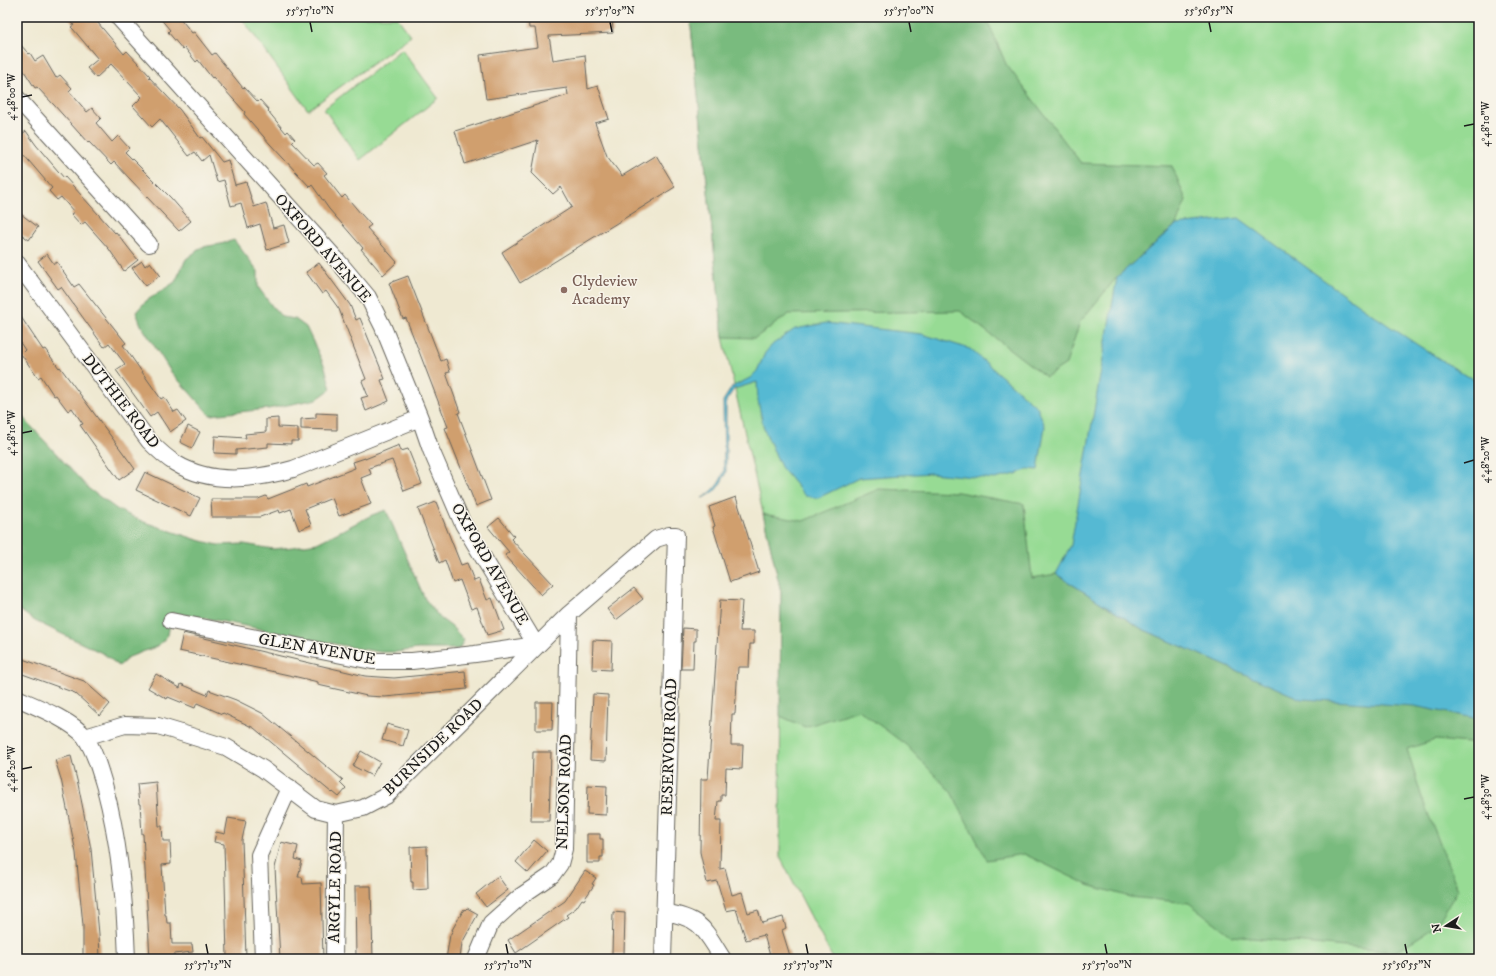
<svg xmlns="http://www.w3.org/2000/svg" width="1496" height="976" font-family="'IM FELL DW Pica',serif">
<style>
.green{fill:#97db94;stroke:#5a7c58}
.forest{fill:#79bb7e;stroke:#4a6c4d}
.water{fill:#55b9d3;stroke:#386a78}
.building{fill:#d09f6e}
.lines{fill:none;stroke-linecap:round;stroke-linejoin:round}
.minor-casing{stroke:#66645c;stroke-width:18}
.minor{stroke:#fff;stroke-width:16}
.ticks{fill:none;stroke:#1c1c1c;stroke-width:1.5}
.education-dot{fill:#8d6e63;stroke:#f7f3e8;stroke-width:1.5}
.labels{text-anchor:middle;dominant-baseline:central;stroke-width:3;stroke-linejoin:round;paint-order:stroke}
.street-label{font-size:16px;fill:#1c1c1c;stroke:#f7f3e8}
.education-label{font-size:16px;fill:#785e54;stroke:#f7f3e8;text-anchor:start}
.neatline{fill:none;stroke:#1c1c1c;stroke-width:1.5}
.ticks-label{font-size:10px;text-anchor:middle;fill:#1c1c1c}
</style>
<rect width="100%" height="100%" fill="#f7f3e8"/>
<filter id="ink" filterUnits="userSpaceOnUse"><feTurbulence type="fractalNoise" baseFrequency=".025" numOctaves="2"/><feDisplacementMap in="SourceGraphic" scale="8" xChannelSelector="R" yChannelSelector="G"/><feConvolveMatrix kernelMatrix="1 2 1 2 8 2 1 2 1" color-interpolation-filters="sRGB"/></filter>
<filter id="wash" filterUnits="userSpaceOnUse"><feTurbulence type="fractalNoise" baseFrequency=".012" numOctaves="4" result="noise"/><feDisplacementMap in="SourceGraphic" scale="16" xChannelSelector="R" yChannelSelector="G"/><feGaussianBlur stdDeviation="0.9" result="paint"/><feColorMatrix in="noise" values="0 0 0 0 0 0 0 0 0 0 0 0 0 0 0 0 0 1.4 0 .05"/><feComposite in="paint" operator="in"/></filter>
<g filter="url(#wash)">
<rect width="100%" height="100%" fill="#efe9d2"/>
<!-- green -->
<path class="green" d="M 241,17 L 397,17 L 411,36 L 308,110 Z
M 690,17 L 1479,17 L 1479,959 L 833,959 L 780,857 L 781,592 L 723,337 Z
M 402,49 L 438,98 L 360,160 L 324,109 Z"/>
<!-- forest -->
<path class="forest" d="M 690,17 L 986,17 L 1006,64 L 1081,163 L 1172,166 L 1186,200 L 1176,225 L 1117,277 L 1080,322 L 1066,364 L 1046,377 L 960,311 L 789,314 L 755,338 L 723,337 Z
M 234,240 L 258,271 L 258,287 L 272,306 L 282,317 L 295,319 L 306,327 L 325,367 L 331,389 L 317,399 L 292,404 L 268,409 L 210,415 L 171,372 L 141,325 L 136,312 L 146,301 L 175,282 L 186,259 L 202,247 L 221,244 Z
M 17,411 L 89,489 L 118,510 L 144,522 L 198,540 L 218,545 L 244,544 L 273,549 L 293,547 L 317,543 L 372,515 L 386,510 L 425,599 L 440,618 L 452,627 L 464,640 L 459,649 L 418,649 L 397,652 L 380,652 L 356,648 L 205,618 L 172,613 L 168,635 L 158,646 L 129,657 L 119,666 L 104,654 L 35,621 L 17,608 Z
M 879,489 L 958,492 L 1024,504 L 1032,578 L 1056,574 L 1142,629 L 1230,667 L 1479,719 L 1479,744 L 1435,740 L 1407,749 L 1422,798 L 1458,890 L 1435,927 L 1395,952 L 1232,936 L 1189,903 L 1130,897 L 1088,885 L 1024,854 L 987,860 L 951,792 L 906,745 L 859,710 L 805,727 L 780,716 L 781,592 L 763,514 L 803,521 Z"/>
<!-- water -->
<path class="water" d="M 1239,218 C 1317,275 1395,334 1479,383 L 1479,719 L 1414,706 L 1301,699 L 1142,629 L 1056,574 L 1071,545 L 1117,277 L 1176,225 Z
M 826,323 L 922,334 L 970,349 L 1037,407 L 1045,426 L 1038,470 L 1028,469 L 1016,474 L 995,479 L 931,473 L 859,478 L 818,498 L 805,496 L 781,467 L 764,429 L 758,401 L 757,382 L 734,389 L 726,401 L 726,472 C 721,485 715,494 702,498 C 713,492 720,484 724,471 L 723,401 L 732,387 L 750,378 L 757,371 L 765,353 L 773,344 L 795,329 Z"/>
<g id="blocks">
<!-- building -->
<path class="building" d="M 67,17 L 93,17 L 124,54 L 127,51 L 150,76 L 149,77 L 180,110 L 200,138 L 202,137 L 222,162 L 228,160 L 235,185 L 246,182 L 254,207 L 266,203 L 273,228 L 284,225 L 289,243 L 267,250 L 260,224 L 248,228 L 241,203 L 231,206 L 224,180 L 217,182 L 209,155 L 202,161 L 195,152 L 189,156 L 160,119 L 152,127 L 133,106 L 142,97 L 111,64 L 96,78 L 87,68 L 98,59 L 73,29 L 71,27 L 74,25 Z
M 159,17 L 179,17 L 192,33 L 194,32 L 212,55 L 215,53 L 243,88 L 244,87 L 258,102 L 260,100 L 269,110 L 268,111 L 286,133 L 288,131 L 295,139 L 292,142 L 314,165 L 318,163 L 327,173 L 324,175 L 342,198 L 345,195 L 361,214 L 371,225 L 367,228 L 397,262 L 383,275 L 361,249 L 363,248 L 329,209 L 312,185 L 310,187 L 270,144 L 244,114 L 245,112 L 213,77 L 212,78 L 198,60 L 196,62 L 185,48 L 183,50 L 168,32 L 170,30 Z
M 528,17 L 612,17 L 613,33 L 549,36 L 553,60 L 585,55 L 588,89 L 598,86 L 609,119 L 595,123 L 607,156 L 622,176 L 656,155 L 675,187 L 520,283 L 502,252 L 572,207 L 561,187 L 553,194 L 532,173 L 538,140 L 465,164 L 455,131 L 568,95 L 567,88 L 486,99 L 480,55 L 538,47 L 535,28 L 529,28 Z
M 17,41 L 29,54 L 30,53 L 35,61 L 43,56 L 56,78 L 60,75 L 72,88 L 69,91 L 87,112 L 92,108 L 101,118 L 96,123 L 112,142 L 118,136 L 129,148 L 125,152 L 171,198 L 191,221 L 179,231 L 114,162 L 111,165 L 89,142 L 88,143 L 54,105 L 37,87 L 35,88 L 17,60 Z
M 26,131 L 36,145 L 64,178 L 65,177 L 115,233 L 116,232 L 138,260 L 124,271 L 109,249 L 85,222 L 81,225 L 71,214 L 74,212 L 61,197 L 57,200 L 49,191 L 52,188 L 17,147 L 17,138 Z
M 17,211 L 38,227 L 29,240 L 17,231 Z
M 47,254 L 54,264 L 57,262 L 74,287 L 79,284 L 126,343 L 123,345 L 161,399 L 164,397 L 174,412 L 178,410 L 186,421 L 170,432 L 157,412 L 150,417 L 116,370 L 125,364 L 109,343 L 104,347 L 61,287 L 58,289 L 38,261 Z
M 142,261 L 145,266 L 150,262 L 160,275 L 146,286 L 132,268 Z
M 319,263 L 350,305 L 356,320 L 360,318 L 385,379 L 381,380 L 389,401 L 366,411 L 361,398 L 368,396 L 362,381 L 366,379 L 339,309 L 326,291 L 322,294 L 306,272 Z
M 408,276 L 441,361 L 446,359 L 450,372 L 446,373 L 460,412 L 458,413 L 491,500 L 476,506 L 453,448 L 445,428 L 448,427 L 415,341 L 406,318 L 403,319 L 389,283 Z
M 17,311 L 43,350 L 45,349 L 59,368 L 60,367 L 135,469 L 119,480 L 80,425 L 83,424 L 72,408 L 68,411 L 56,395 L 54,396 L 41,376 L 38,378 L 21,354 L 25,350 L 17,338 Z
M 316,413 L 337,414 L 337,430 L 301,429 L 301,419 L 316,418 Z
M 278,418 L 278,427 L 298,428 L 298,441 L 291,441 L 291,444 L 268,443 L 268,447 L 236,450 L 236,454 L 214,453 L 215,436 L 246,438 L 245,434 L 266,432 L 266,419 Z
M 188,426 L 200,432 L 192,448 L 180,442 Z
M 399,445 L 401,451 L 408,449 L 422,484 L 404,491 L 392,460 L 369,468 L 371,474 L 361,478 L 371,504 L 339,516 L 332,498 L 305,509 L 311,525 L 299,530 L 291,509 L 280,513 L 279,510 L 260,517 L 212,517 L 211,499 L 258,499 L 266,496 L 268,499 L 306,484 L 307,487 L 355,468 L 353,462 L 365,458 L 365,459 Z
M 145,472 L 200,498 L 191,516 L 136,490 Z
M 736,497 L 759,572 L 730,582 L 713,527 L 715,526 L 709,507 Z
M 436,502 L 461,565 L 467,563 L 474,581 L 479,579 L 487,600 L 492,598 L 504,630 L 487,635 L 477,607 L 471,609 L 460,580 L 453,583 L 445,560 L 439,563 L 418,509 Z
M 499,518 L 514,536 L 511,539 L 553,584 L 541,595 L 505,555 L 509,552 L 488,527 Z
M 634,588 L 643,599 L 616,620 L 607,609 Z
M 720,600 L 742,601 L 740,631 L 754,631 L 754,644 L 750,644 L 749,667 L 738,667 L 735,714 L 732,714 L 731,745 L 743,745 L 742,769 L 726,768 L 725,795 L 721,795 L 721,801 L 718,801 L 716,821 L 721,821 L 720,869 L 725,868 L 732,895 L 742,892 L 748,913 L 758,910 L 762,923 L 783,917 L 786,928 L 782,930 L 791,959 L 771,959 L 764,935 L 746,940 L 736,909 L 726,911 L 717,881 L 707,883 L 700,852 L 701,779 L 708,779 Z
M 683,628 L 696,629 L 696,641 L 694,641 L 693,669 L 681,669 Z
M 183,633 L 365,676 L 394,678 L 465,671 L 467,689 L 385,697 L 367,696 L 318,685 L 318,682 L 293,676 L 179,651 Z
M 593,640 L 612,641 L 611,670 L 592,669 Z
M 17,657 L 84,681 L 110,704 L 100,716 L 75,693 L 17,672 Z
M 156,674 L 180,688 L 181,684 L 207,695 L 209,690 L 236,700 L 262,713 L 343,780 L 340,783 L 346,789 L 339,797 L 333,792 L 332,793 L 254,728 L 223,713 L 222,714 L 197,703 L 195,708 L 168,697 L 167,699 L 148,688 Z
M 593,694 L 608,695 L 606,761 L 590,760 Z
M 536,702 L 553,702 L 552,730 L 536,730 Z
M 387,724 L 408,730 L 403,746 L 382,740 Z
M 361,751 L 380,762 L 372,776 L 353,766 Z
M 533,752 L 551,752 L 549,821 L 531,821 Z
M 71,756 L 78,784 L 91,849 L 99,934 L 100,959 L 83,959 L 83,925 L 76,853 L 61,779 L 55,760 Z
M 156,782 L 159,826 L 162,826 L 163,841 L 170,841 L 171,864 L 162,865 L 165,915 L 166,915 L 167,923 L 171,923 L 172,944 L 192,944 L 193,952 L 174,954 L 174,959 L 150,959 L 143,834 L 142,834 L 140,804 L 139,804 L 137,784 Z
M 588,785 L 607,786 L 606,815 L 587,814 Z
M 228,818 L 246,821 L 242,840 L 246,957 L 227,957 L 224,844 L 214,842 L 216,832 L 225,834 Z
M 587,834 L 600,834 L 600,839 L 603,839 L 603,857 L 600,857 L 600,863 L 587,863 Z
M 534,840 L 547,851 L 528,873 L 516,862 Z
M 281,842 L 298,846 L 295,859 L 302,861 L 298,877 L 302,877 L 303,884 L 321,883 L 323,959 L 280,959 L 275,868 Z
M 427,846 L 428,889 L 413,890 L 413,882 L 411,882 L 410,847 Z
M 585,871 L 596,878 L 592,884 L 594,885 L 584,900 L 582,899 L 576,908 L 566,915 L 568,917 L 516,953 L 508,940 L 565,901 Z
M 498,876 L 508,890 L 486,907 L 476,894 Z
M 355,886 L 371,886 L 373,959 L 356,959 Z
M 467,908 L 478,914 L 462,943 L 460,959 L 446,959 L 450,935 L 453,930 L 452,930 L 464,909 L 465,910 Z
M 613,912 L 625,913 L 624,954 L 612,954 Z"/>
</g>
</g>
<g filter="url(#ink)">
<use href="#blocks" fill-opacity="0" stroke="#66645c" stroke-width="1"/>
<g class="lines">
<defs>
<path id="minor" d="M 118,17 L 337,260 L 368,297 L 383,327 L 420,418 L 431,450 L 463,524 L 536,645 L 475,654 L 412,661 L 372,661 L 171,621
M 17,98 L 149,244
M 17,263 L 149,441 C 157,449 165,457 175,463 C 211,485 254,480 293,469 L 420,418
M 17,698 C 35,706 73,721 85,737 C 95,752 100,771 105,788 C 120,844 125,901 127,959
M 85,737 L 125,725 L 158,726 L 178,732 L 226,747 L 263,769 L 316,809 L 336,814 L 363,808 L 386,796 L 569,614 L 656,539 L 669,535 L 676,535 L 663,959
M 664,912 C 703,919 703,928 723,959
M 263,959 L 259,855 L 289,788
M 334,959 L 336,814
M 476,959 L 491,923 L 521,896 L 552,875 L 560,864 L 564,849 L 569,614"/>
</defs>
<!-- minor casing -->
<use href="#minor" class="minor-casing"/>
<!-- minor -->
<use href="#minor" class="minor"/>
</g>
</g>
<!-- ticks -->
<path class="ticks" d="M 310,22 L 312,32M 610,22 L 612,32M 909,22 L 911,32M 1209,22 L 1211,32M 22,97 L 32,95M 1464,126 L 1474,124M 22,433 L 32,431M 1464,463 L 1474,460M 22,769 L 32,767M 1464,799 L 1474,797M 206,944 L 208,954M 506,944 L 508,954M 806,944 L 808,954M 1105,944 L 1107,954M 1405,944 L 1407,954"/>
<!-- markers -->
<circle class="education-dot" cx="564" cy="290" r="4"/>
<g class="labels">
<!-- street labels -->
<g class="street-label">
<text transform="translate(323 248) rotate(49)">OXFORD AVENUE</text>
<text transform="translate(121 401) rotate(52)">DUTHIE ROAD</text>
<text transform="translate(490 564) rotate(60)">OXFORD AVENUE</text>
<text transform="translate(317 649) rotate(10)">GLEN AVENUE</text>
<text transform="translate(433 747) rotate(-44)">BURNSIDE ROAD</text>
<text transform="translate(669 747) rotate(-88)">RESERVOIR ROAD</text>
<text transform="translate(564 792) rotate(-88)">NELSON ROAD</text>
<text transform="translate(335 887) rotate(-89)">ARGYLE ROAD</text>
</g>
<!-- education labels -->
<g class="education-label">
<text x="572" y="281">Clydeview<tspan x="572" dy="18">Academy</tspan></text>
</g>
</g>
<!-- margin -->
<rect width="1496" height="976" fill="none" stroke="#f7f3e8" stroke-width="44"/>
<!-- north arrow -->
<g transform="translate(1446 926) rotate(258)" stroke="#f7f3e8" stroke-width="3" paint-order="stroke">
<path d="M0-3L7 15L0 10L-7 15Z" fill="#1c1c1c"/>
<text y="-6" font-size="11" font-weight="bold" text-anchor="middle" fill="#1c1c1c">N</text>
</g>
<rect x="22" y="22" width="1452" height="932" class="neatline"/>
<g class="ticks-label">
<text x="310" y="14">55°57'10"N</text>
<text x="610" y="14">55°57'05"N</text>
<text x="909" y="14">55°57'00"N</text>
<text x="1209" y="14">55°56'55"N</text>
<text transform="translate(11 97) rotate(-90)" y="4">4°48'00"W</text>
<text transform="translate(1485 124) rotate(-90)" y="4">4°48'10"W</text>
<text transform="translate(11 433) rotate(-90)" y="4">4°48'10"W</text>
<text transform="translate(1485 460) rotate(-90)" y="4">4°48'20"W</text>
<text transform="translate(11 769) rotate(-90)" y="4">4°48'20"W</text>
<text transform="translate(1485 797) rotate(-90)" y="4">4°48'30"W</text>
<text x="208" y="968">55°57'15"N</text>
<text x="508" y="968">55°57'10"N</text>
<text x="808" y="968">55°57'05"N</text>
<text x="1107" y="968">55°57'00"N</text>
<text x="1407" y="968">55°56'55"N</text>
</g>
</svg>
